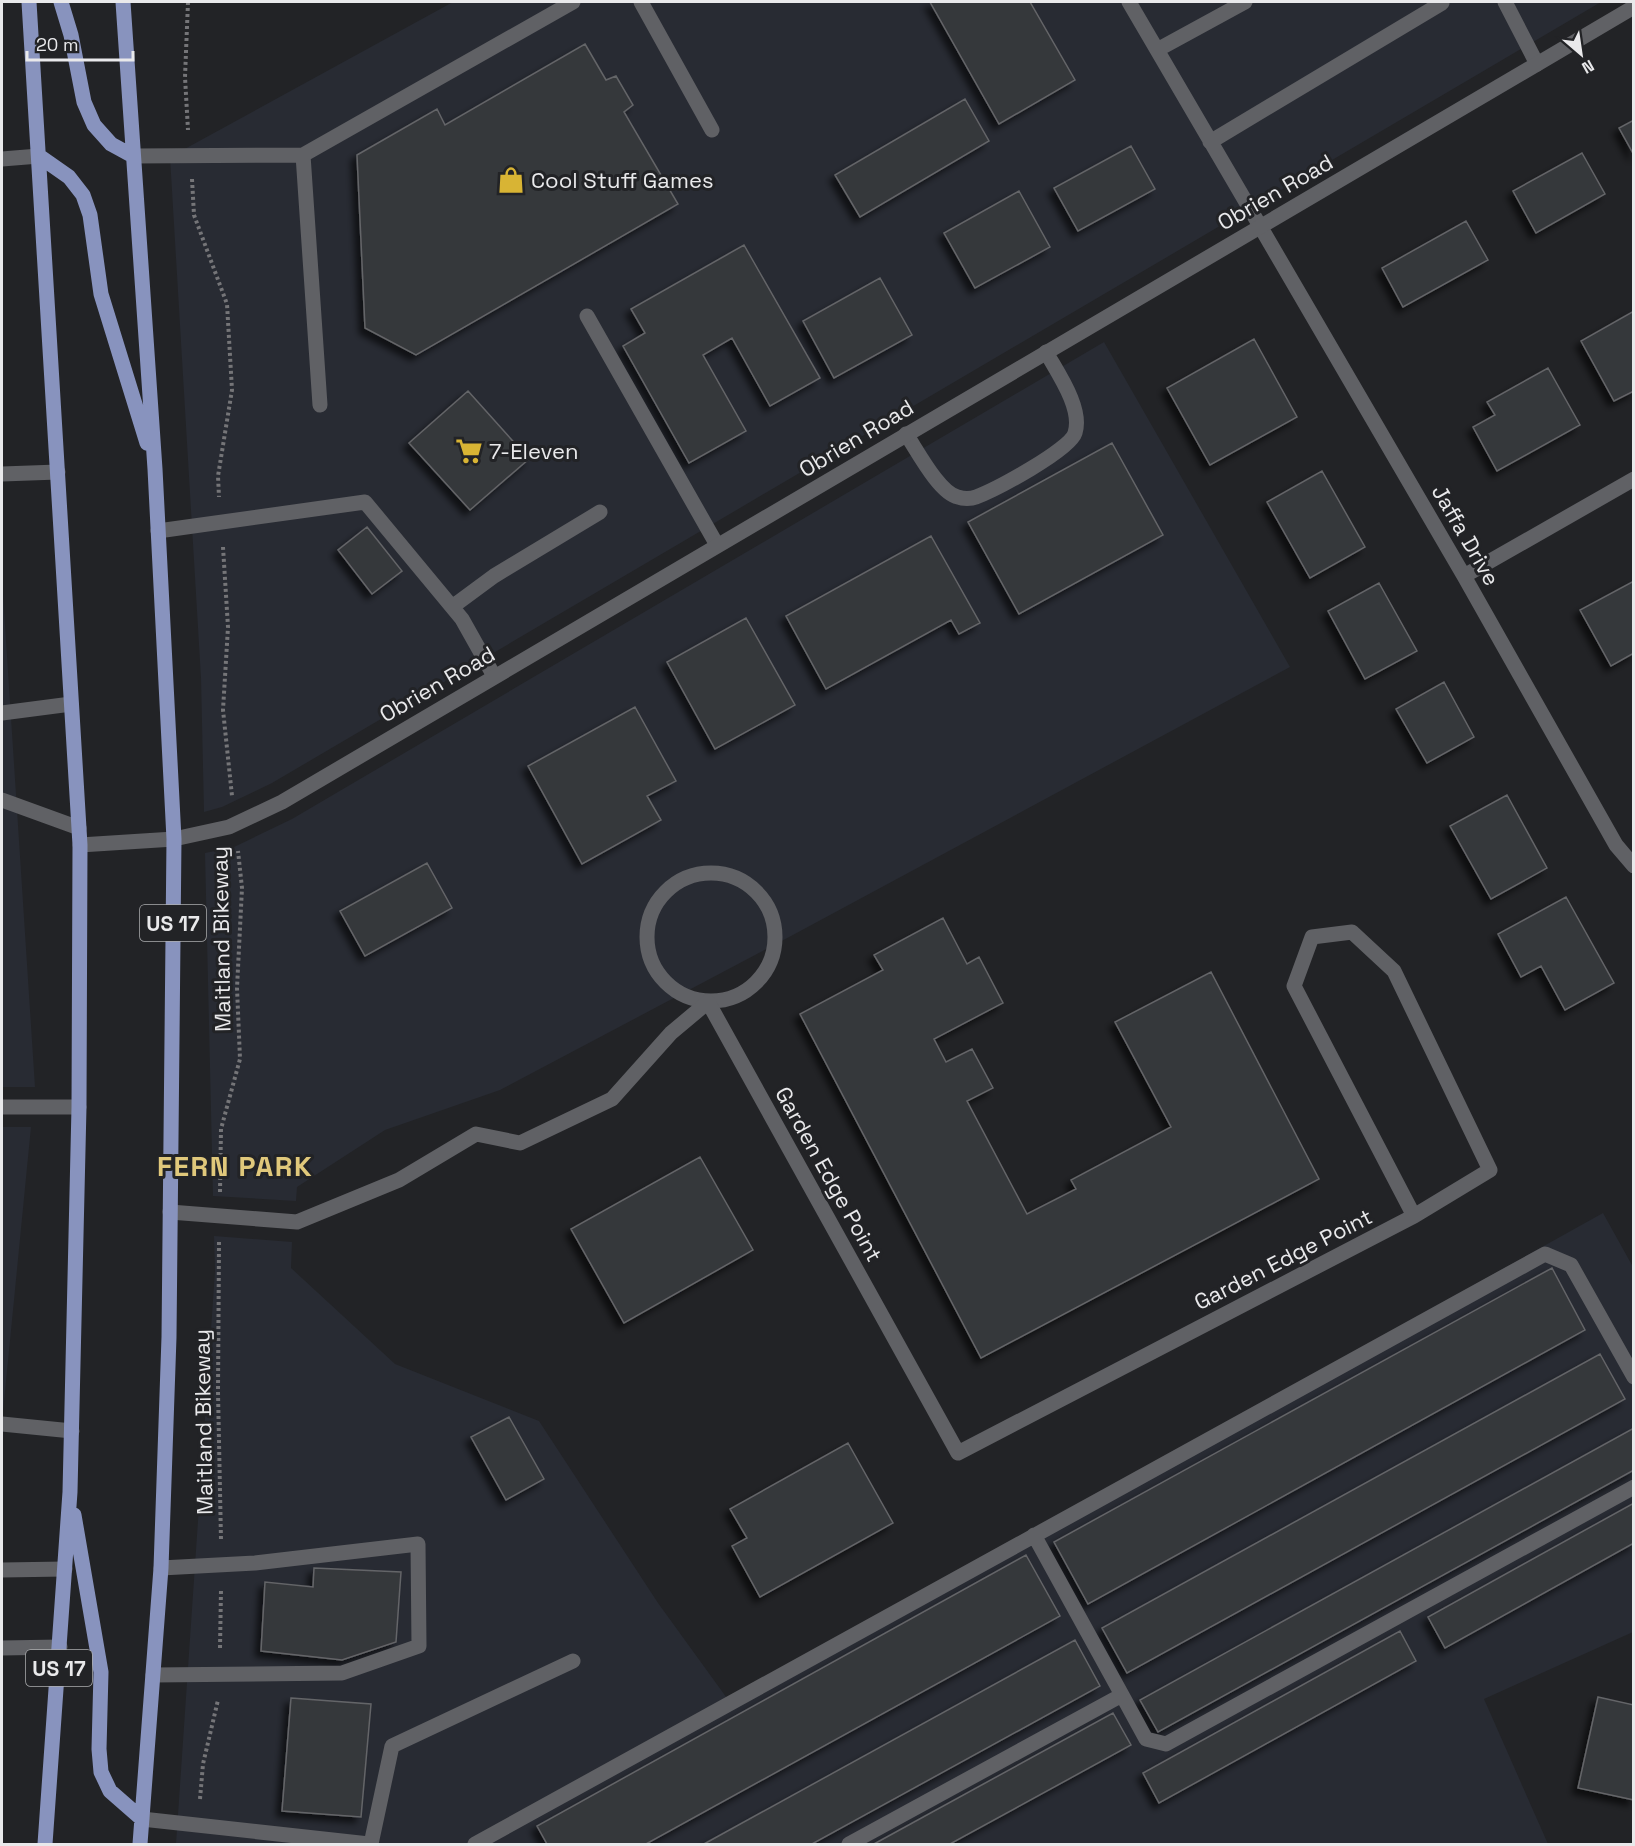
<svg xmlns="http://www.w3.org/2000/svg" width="1635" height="1846" font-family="'Space Grotesk',sans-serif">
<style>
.built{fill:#282b33}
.building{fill:#36373b;stroke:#646568;stroke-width:1.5;filter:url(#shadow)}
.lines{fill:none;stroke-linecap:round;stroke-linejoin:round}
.path{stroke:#757578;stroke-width:4;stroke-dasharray:3 3;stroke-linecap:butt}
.service{stroke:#606165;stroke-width:15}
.minor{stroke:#606165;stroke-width:15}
.tertiary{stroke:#606165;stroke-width:15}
.primary{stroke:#8893be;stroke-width:15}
.labels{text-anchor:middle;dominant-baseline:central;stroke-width:6;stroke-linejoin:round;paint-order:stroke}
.shield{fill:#222326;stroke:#adaeb0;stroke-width:1.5}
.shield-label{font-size:21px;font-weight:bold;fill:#e9e9eb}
.poi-label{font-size:22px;fill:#e9e9eb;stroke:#222326;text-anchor:start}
.street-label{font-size:22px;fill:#e9e9eb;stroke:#222326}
.district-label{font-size:28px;font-weight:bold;letter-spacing:1.5px;fill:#e0c87b;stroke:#222326}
</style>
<defs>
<filter id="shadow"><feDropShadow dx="-5.5" dy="5.5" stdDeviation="3" flood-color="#0009"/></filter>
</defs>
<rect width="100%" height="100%" fill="#222326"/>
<!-- built -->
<path class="built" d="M 453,2 L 1601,2 L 272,783 L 222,807 L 204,812 L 201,678 L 170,157 Z
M 1104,342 L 1290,667 L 791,936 L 500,1090 L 385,1130 L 297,1187 L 296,1201 L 213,1196 L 205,853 L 234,847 L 292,819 Z
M 2,579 L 35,1087 L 2,1087 Z
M 2,1127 L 31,1127 L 2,1422 Z
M 1603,1213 L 1633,1267 L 1633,1632 L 1484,1699 L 1548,1844 L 176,1844 L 215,1271 L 214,1236 L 292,1242 L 291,1268 L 395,1364 L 539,1421 L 658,1603 L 729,1701 Z"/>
<!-- building -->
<path class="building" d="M 930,2 L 1030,2 L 1075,80 L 999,124 Z
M 585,44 L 606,80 L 616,76 L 633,105 L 624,112 L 678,204 L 416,355 L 365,328 L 357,155 L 437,109 L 445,125 Z
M 965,99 L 989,141 L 860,217 L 835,175 Z
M 1634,120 L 1634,155 L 1619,128 Z
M 1131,146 L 1155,189 L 1078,231 L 1054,188 Z
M 1582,153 L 1605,194 L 1536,233 L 1513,191 Z
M 1019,191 L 1050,247 L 975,288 L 944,233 Z
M 1466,221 L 1488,260 L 1403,307 L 1382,268 Z
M 744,245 L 820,378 L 770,406 L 732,338 L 703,355 L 746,431 L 689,463 L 623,346 L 645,333 L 631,309 Z
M 880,278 L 912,335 L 834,378 L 803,321 Z
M 1634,311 L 1634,391 L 1614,401 L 1581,341 Z
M 1254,339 L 1297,417 L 1210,465 L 1167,388 Z
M 1548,368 L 1580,425 L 1497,471 L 1473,427 L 1495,415 L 1487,402 Z
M 468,391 L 529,459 L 470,510 L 409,443 Z
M 1112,443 L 1163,535 L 1019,614 L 968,522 Z
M 1322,471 L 1365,547 L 1310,578 L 1267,502 Z
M 367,527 L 402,571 L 372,594 L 338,550 Z
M 931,536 L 980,623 L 959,634 L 951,620 L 826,689 L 786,616 Z
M 1634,581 L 1634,653 L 1611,666 L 1580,610 Z
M 1379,583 L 1417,651 L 1365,679 L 1328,611 Z
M 746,618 L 795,705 L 715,749 L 667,662 Z
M 1444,682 L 1474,737 L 1427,763 L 1396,709 Z
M 635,707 L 676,781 L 647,796 L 661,820 L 582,864 L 528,766 Z
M 1507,795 L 1547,868 L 1491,899 L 1450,826 Z
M 427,863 L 452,908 L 365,956 L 340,911 Z
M 1566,897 L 1614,983 L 1565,1010 L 1541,966 L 1521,977 L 1498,934 Z
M 943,918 L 967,964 L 979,957 L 1003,1003 L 934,1039 L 946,1062 L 972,1049 L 993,1088 L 967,1101 L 1027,1214 L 1076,1189 L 1071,1180 L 1171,1127 L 1115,1022 L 1211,972 L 1319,1179 L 981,1358 L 800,1014 L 883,970 L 874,955 Z
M 700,1157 L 753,1250 L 624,1323 L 571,1229 Z
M 1552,1268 L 1585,1330 L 1088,1604 L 1054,1542 Z
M 1600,1354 L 1625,1399 L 1127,1673 L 1102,1628 Z
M 509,1417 L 544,1479 L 506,1500 L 471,1437 Z
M 1634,1428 L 1634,1470 L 1158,1732 L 1140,1700 Z
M 848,1443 L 893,1523 L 760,1597 L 732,1546 L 747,1538 L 730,1509 Z
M 1634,1503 L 1634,1543 L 1445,1648 L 1428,1617 Z
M 1026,1555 L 1060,1616 L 646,1844 L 547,1844 L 537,1826 Z
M 314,1568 L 401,1572 L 396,1642 L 342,1660 L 261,1651 L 265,1582 L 313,1587 Z
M 1400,1631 L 1416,1661 L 1159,1803 L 1143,1773 Z
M 1075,1640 L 1100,1686 L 812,1844 L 704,1844 Z
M 1598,1697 L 1634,1705 L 1634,1800 L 1578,1788 Z
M 291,1698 L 371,1704 L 361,1817 L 282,1811 Z
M 1113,1713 L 1131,1745 L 950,1844 L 874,1844 Z"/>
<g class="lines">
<!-- path -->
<path class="path" d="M 188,2 L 185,77 L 188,130
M 192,179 L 194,215 L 227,304 L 232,390 L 218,476 L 219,497
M 223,547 L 228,627 L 223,710 L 232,796
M 220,1192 L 221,1129 L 240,1059 L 237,988 L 242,888 L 238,851
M 219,1242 L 218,1392 L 221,1540
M 220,1648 L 221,1590
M 200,1799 L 203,1764 L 218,1700"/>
<!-- service -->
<path class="service" d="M 641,2 L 712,130
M 1129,2 L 1260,226
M 1505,2 L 1537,64
M 1157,50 L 1245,2
M 1210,142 L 1442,3 L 1441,2
M 303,155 L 573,2
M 133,156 L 303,155 L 320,405
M 2,159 L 39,156
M 587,316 L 717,545
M 906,434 C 917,450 939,493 958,497 C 963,499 971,499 976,497 C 995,490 1070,450 1075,433 C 1083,408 1057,372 1046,352
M 2,474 L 58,472
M 158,531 L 365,502 L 462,619 L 494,676
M 452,607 L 494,576 L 600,512
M 2,713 L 71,704
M 2,800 L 79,828
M647 937a64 64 0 1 1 128 0a64 64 0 1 1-128 0Z
M 2,1424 L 72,1431
M 1034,1535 L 1122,1695
M 2,1570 L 65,1569
M 2,1648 L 60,1647
M 153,1675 L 342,1673 L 419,1646 L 418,1544 L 255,1563 L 161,1568
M 142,1819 L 369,1844
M 371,1844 L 392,1746 L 573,1661
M 475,1844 L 1545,1254 L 1571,1265 L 1634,1377
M 849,1844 L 1122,1695 L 1146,1739 L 1166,1744 L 1634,1487"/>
<!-- minor -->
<path class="minor" d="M 1260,226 L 1464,576 L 1616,845 L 1634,866
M 1464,576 L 1634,479
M 2,1107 L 79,1107
M 170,1212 L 297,1222 L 399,1180 L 476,1134 L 520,1143 L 612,1099 L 671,1033 L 708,1002 L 958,1453 L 1414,1216 L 1490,1170 L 1394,971 L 1352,932 L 1312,937 L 1294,986 L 1414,1216"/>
<!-- tertiary -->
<path class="tertiary" d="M 80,845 L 174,839 L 229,827 L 282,802 L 1634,7"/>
<!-- primary -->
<path class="primary" d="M 29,2 L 80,845 L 79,1107 L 70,1492 L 45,1844
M 61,2 L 71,35 L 84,102 L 94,125 L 111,144 L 133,156
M 123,2 L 155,469 L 174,839 L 169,1337 L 161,1568 L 140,1844
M 39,156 L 69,177 L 83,195 L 90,215 L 101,294 L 147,443
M 74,1515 L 101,1672 L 99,1749 L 101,1772 L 110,1791 L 142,1819"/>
</g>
<!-- icons -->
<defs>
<symbol id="shop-bare" viewBox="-9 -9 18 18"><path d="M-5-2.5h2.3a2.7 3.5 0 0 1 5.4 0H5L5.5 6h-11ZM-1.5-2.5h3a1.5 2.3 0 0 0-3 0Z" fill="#d8b434" stroke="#222326" stroke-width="2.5" paint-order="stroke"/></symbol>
<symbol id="supermarket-bare" viewBox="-9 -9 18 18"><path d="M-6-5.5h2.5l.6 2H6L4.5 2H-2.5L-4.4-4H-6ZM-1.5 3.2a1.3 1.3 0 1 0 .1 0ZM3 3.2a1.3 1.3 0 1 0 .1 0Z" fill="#d8b434" stroke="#222326" stroke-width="2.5" paint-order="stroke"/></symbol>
</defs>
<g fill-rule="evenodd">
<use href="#shop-bare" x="492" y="161" width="38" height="38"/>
<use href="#supermarket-bare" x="450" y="432" width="38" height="38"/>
</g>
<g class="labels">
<!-- shield labels -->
<g class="shield">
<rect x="140" y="905" width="66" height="36" rx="4.5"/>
<rect x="26" y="1650" width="66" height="36" rx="4.5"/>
</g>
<g class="shield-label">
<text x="173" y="923">US 17</text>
<text x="59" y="1668">US 17</text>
</g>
<!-- poi labels -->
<g class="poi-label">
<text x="531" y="180">Cool Stuff Games</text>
<text x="489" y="451">7-Eleven</text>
</g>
<!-- street labels -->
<g class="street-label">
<text transform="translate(1275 192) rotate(-30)">Obrien Road</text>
<text transform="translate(856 438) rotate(-31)">Obrien Road</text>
<text transform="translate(1466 535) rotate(60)">Jaffa Drive</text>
<text transform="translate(437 684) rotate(-30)">Obrien Road</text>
<text transform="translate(221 939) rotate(-91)">Maitland Bikeway</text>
<text transform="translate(829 1174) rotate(61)">Garden Edge Point</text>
<text transform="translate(1283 1259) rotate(-27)">Garden Edge Point</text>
<text transform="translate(203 1422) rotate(-91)">Maitland Bikeway</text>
</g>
<!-- district labels -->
<g class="district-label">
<text x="235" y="1166">FERN PARK</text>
</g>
</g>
<!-- border -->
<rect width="1635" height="1846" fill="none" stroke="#e9e9eb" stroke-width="6"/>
<!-- north arrow -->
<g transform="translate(1581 54) rotate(151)" stroke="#222326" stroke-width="4.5" paint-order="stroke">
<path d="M0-4.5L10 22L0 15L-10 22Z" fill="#e9e9eb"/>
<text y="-9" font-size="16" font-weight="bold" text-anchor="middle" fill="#e9e9eb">N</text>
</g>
<!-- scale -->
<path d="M27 51v9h106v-9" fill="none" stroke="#e9e9eb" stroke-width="3"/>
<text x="36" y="51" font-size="18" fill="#e9e9eb" stroke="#222326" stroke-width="4.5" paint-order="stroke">20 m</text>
</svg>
